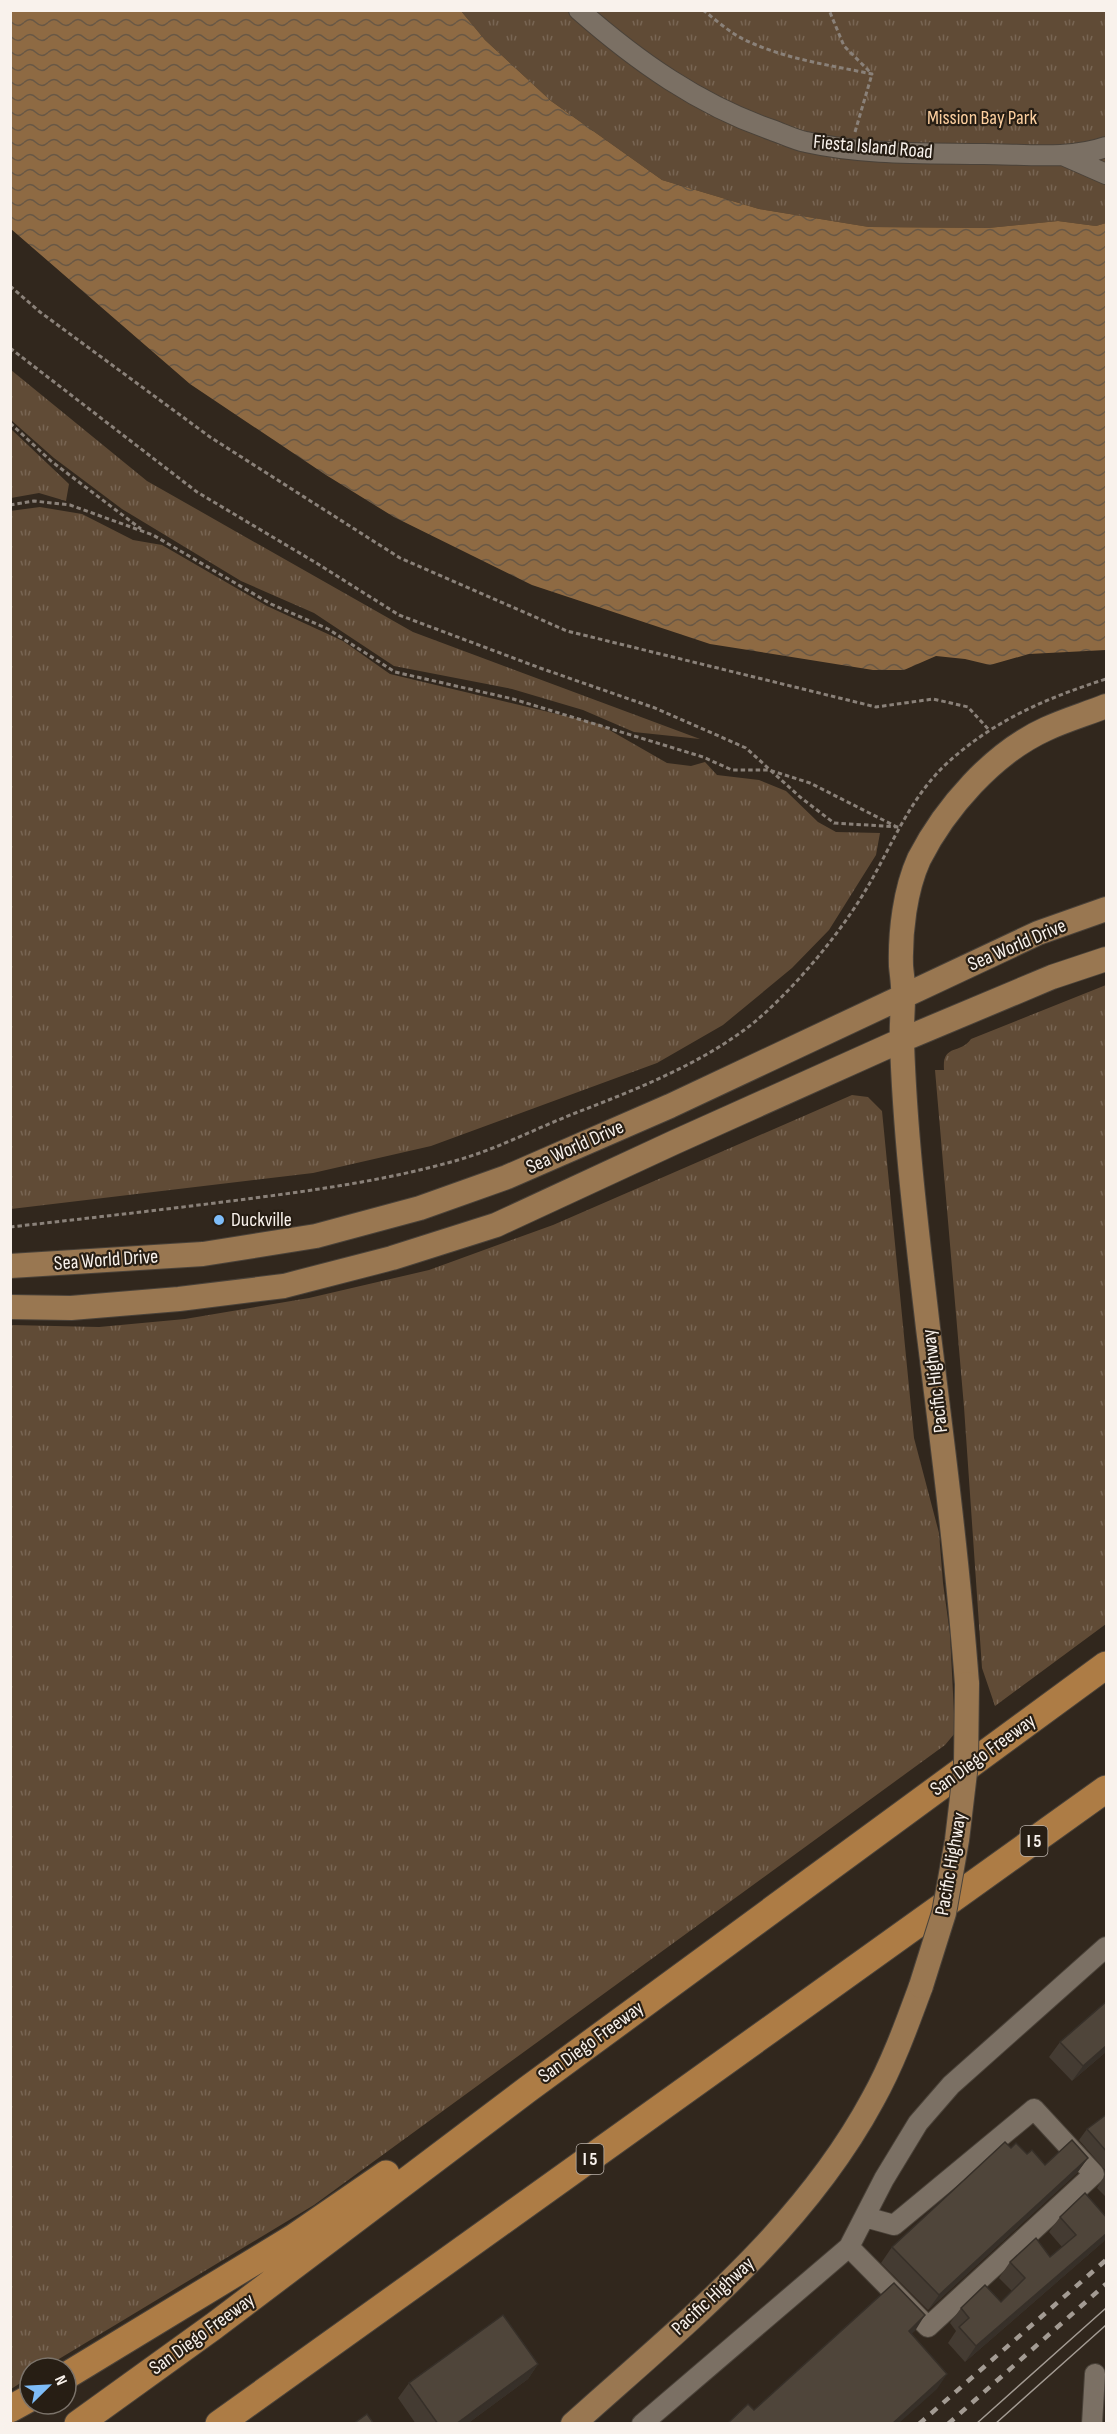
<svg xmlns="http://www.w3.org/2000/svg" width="1117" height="2434" font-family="'Sofia Sans Condensed',sans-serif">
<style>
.grass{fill:url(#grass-tufts)}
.water{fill:url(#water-waves)}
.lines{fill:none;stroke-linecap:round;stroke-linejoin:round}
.minor-casing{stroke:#4a4239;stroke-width:22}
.major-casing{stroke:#4a4239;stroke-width:26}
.highway-casing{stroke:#4a4239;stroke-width:29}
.path{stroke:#8a8179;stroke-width:3;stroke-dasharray:4.5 3;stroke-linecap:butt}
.minor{stroke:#7b7064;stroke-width:20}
.major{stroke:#997751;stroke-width:24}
.highway{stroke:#ad7c45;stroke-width:27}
.tram{stroke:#a39b93;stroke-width:1.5}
.rail{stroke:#a39b93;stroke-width:4.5;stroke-dasharray:8 8;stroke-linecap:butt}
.major-bridge-casing{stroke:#4a4239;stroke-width:26;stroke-linecap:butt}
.major-bridge{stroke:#997751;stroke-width:24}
.wall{fill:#443b32}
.shaded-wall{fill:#373029}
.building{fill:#4f453a;stroke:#373029;stroke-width:1.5}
.poi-dot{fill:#7ebdf9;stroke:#271e14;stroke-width:2}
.labels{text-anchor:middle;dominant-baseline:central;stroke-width:4.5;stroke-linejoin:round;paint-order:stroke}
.shield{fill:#271e14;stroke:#bab2ab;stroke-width:1.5}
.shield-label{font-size:18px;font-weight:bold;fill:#f9f2ec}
.park-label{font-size:20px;fill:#fdd0a0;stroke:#271e14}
.street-label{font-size:20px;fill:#f9f2ec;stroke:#271e14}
.poi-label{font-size:20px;fill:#f9f2ec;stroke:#271e14;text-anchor:start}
</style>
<defs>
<pattern id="grass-tufts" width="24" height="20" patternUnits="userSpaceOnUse" patternTransform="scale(1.5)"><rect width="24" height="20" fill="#604b36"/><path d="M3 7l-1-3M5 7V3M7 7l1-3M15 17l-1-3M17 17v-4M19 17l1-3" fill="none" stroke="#786553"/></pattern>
<pattern id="water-waves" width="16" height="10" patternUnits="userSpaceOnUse" patternTransform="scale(1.5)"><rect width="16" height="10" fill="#8e6a43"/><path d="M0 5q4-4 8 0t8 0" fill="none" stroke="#695845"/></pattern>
</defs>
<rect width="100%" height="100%" fill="#31271d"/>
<!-- grass -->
<path class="grass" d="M 461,11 L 1106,11 L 1106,223 L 1096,226 L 1058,221 L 988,228 L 869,227 L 759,209 L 662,180 L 551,101 L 485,40 Z
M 11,370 L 147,481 L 413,632 L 700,739 L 634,732 L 583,710 L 512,689 L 394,666 L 314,613 L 241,581 L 122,509 L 54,458 L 11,420 Z
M 10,428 L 69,484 L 66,501 L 39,493 L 11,498 Z
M 40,507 L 82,514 L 133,540 L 162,545 L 267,606 L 343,641 L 390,674 L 599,724 L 667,763 L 691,766 L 705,762 L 717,775 L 759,780 L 786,791 L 818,822 L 836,832 L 880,833 L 876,855 L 829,930 L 792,968 L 723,1025 L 657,1063 L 431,1146 L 313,1173 L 11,1209 L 10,511 Z
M 1106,985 L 1106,1624 L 995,1706 L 982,1668 L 964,1407 L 935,1070 L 944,1070 C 942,1043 960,1055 971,1039 Z
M 852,1095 L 868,1097 L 882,1111 L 914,1438 L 939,1533 L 943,1583 L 950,1634 L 955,1733 L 945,1745 L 314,2205 L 44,2368 L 30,2368 L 30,2377 L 11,2389 L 11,1325 L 99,1327 L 185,1319 L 309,1298 L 429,1270 L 553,1225 Z"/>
<!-- water -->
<path class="water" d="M 11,10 L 461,11 L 485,40 L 551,101 L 662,180 L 759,209 L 869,227 L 988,228 L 1058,221 L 1096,226 L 1106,223 L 1106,650 L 1029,654 L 990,665 L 965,659 L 936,656 L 904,670 L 873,670 L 710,644 L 532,585 L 394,517 L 326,475 L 190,384 L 11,229 Z"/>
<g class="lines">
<defs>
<path id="minor" d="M 579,10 C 637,61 699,105 772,130 C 783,134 795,140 806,142 C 864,155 925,153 984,154 C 1023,154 1069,160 1106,147
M 1065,156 L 1106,174
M 849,2247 L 928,2327 L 1094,2174 L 1034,2109 L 894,2225 L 865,2217
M 642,2424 L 849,2247 L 884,2179 L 918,2123 L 951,2085 L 1106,1947
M 1092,2424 L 1095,2374"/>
<path id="major" d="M 10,1266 L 203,1254 L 316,1236 L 420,1208 L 507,1177 L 670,1106 L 1038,933 L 1106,909
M 10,1307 L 71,1308 L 179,1299 L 284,1286 L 392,1258 L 496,1225 L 675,1142 L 902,1040 L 1052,977 L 1106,959
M 967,1684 C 958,1565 943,1447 928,1328 C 917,1233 905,1137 902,1042 C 901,1027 903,1013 903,998 C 904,987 902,977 901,966 C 900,932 905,890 919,859 C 945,808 993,753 1046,729 C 1065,720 1086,714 1106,706
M 573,2424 C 683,2325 802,2231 873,2099 C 893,2063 907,2024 921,1986"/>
<path id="highway" d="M 66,2376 L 293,2238 L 386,2174
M 10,2409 L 30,2398
M 78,2424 L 214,2326 L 528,2089 L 1106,1665
M 219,2424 L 1106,1789"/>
</defs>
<!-- minor casing -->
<use href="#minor" class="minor-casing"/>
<!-- major casing -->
<use href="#major" class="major-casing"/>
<!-- highway casing -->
<use href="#highway" class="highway-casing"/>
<!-- path -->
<path class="path" d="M 703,10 C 716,20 730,33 745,40 C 785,59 829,65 872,74 L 844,46 L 829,10
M 855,132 L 872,74
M 10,286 L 40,312 L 210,437 L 400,558 L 567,631 L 876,707 L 933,699 L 968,707 L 989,730
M 10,348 L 197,492 L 318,564 L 399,615 L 540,668 L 655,708 L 746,748 L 800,797 L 834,823 L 899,827
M 10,423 L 51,461 L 141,529
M 10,505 L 34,501 L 70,505 L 153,535 L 271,604 L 328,629 L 395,672 L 513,699 L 703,757 L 732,770 L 769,770 L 810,783 L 897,827
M 10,1227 C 81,1219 152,1211 223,1202 C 302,1192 381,1182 458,1160 C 497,1149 539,1127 578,1112 C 640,1088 716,1058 766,1012 C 804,977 845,927 871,881 C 893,842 910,800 943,767 C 990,722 1046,698 1106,679"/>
<!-- minor -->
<use href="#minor" class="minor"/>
<!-- major -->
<use href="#major" class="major"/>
<!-- highway -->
<use href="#highway" class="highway"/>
<!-- tram -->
<path class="tram" d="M 976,2424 L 1106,2308
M 995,2424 L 1106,2325"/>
<!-- rail -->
<path class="rail" d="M 919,2424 L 1106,2260
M 948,2424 L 1106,2284"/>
<defs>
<path id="major-bridge" d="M 921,1986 L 944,1913 L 957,1840 L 966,1764 L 967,1684"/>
</defs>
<!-- major-bridge casing -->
<use href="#major-bridge" class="major-bridge-casing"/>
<!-- major-bridge -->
<use href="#major-bridge" class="major-bridge"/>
</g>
<!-- wall -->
<path class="wall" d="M 1107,2001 L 1107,2051 L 1072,2081 L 1049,2057 L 1060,2042 Z
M 1107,2114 L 1107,2198 L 1097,2188 L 1105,2176 L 1106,2171 L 1079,2140 L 1087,2129 Z
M 1011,2148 L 1027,2154 L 1045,2165 L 1088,2158 L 1077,2173 L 928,2310 L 881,2263 L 892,2247 Z
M 1060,2217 L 1107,2218 L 1107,2237 L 1103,2242 L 965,2362 L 948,2343 L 956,2331 L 950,2323 L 961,2308 L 1001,2302 L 1012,2291 L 999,2278 L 1010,2262 L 1050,2257 L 1062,2247 L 1049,2232 Z
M 538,2364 L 528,2379 L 467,2424 L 416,2424 L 398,2398 L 409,2383 Z"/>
<!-- shaded-wall -->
<path class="shaded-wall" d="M 1107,2045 L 1107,2051 L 1072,2081 L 1083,2066 Z
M 1088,2158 L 1077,2173 L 928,2310 L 939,2295 Z
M 1107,2233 L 1107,2237 L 1103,2242 L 965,2362 L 976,2346 Z
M 925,2315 L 915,2331 L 898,2346 L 909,2331 Z
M 538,2364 L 528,2379 L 467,2424 L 456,2424 Z
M 947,2374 L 937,2389 L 898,2424 L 892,2424 Z"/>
<!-- building -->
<path class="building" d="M 1107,2001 L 1107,2045 L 1083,2066 L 1060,2042 Z
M 1107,2114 L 1107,2152 L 1087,2129 Z
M 1072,2140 L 1088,2158 L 939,2295 L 892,2247 L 1005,2142 L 1011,2148 L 1016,2143 L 1027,2154 L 1032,2150 L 1045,2165 Z
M 1085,2193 L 1107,2218 L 1107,2233 L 976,2346 L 959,2327 L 969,2318 L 961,2308 L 985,2285 L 1001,2302 L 1025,2278 L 1010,2262 L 1036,2238 L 1050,2257 L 1076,2235 L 1060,2217 Z
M 894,2283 L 925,2315 L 909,2331 L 947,2374 L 892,2424 L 727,2424 L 748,2404 L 754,2410 Z
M 503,2315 L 538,2364 L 456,2424 L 438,2424 L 409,2383 Z
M 367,2414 L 374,2424 L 353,2424 Z"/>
<!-- markers -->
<circle class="poi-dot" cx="219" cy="1220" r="6"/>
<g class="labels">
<!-- shield labels -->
<g class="shield">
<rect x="1020.5" y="1826" width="27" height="30" rx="4.5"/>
<rect x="576.5" y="2144" width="27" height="30" rx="4.5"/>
</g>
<g class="shield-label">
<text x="1034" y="1841">I 5</text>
<text x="590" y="2159">I 5</text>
</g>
<!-- park labels -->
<g class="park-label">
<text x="982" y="118">Mission Bay Park</text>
</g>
<!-- street labels -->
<g class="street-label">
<text transform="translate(873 147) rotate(5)">Fiesta Island Road</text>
<text transform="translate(1017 945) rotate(-23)">Sea World Drive</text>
<text transform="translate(575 1147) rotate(-24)">Sea World Drive</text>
<text transform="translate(106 1260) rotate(-4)">Sea World Drive</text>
<text transform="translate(935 1381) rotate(-97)">Pacific Highway</text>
<text transform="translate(983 1755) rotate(-36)">San Diego Freeway</text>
<text transform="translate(951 1864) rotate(-80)">Pacific Highway</text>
<text transform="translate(591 2042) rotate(-36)">San Diego Freeway</text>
<text transform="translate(713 2296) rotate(-43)">Pacific Highway</text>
<text transform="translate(202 2334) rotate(-36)">San Diego Freeway</text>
</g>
<!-- poi labels -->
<g class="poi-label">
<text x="231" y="1220">Duckville</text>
</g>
</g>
<!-- border -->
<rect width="1117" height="2434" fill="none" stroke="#f9f2ec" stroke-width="24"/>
<!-- north arrow -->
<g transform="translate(48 2386) rotate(66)"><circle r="28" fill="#271e14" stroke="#7b736a" stroke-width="1.5"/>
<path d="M0-4.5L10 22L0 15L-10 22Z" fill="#7ebdf9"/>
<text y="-9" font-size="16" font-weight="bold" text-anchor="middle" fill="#f9f2ec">N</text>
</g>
</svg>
